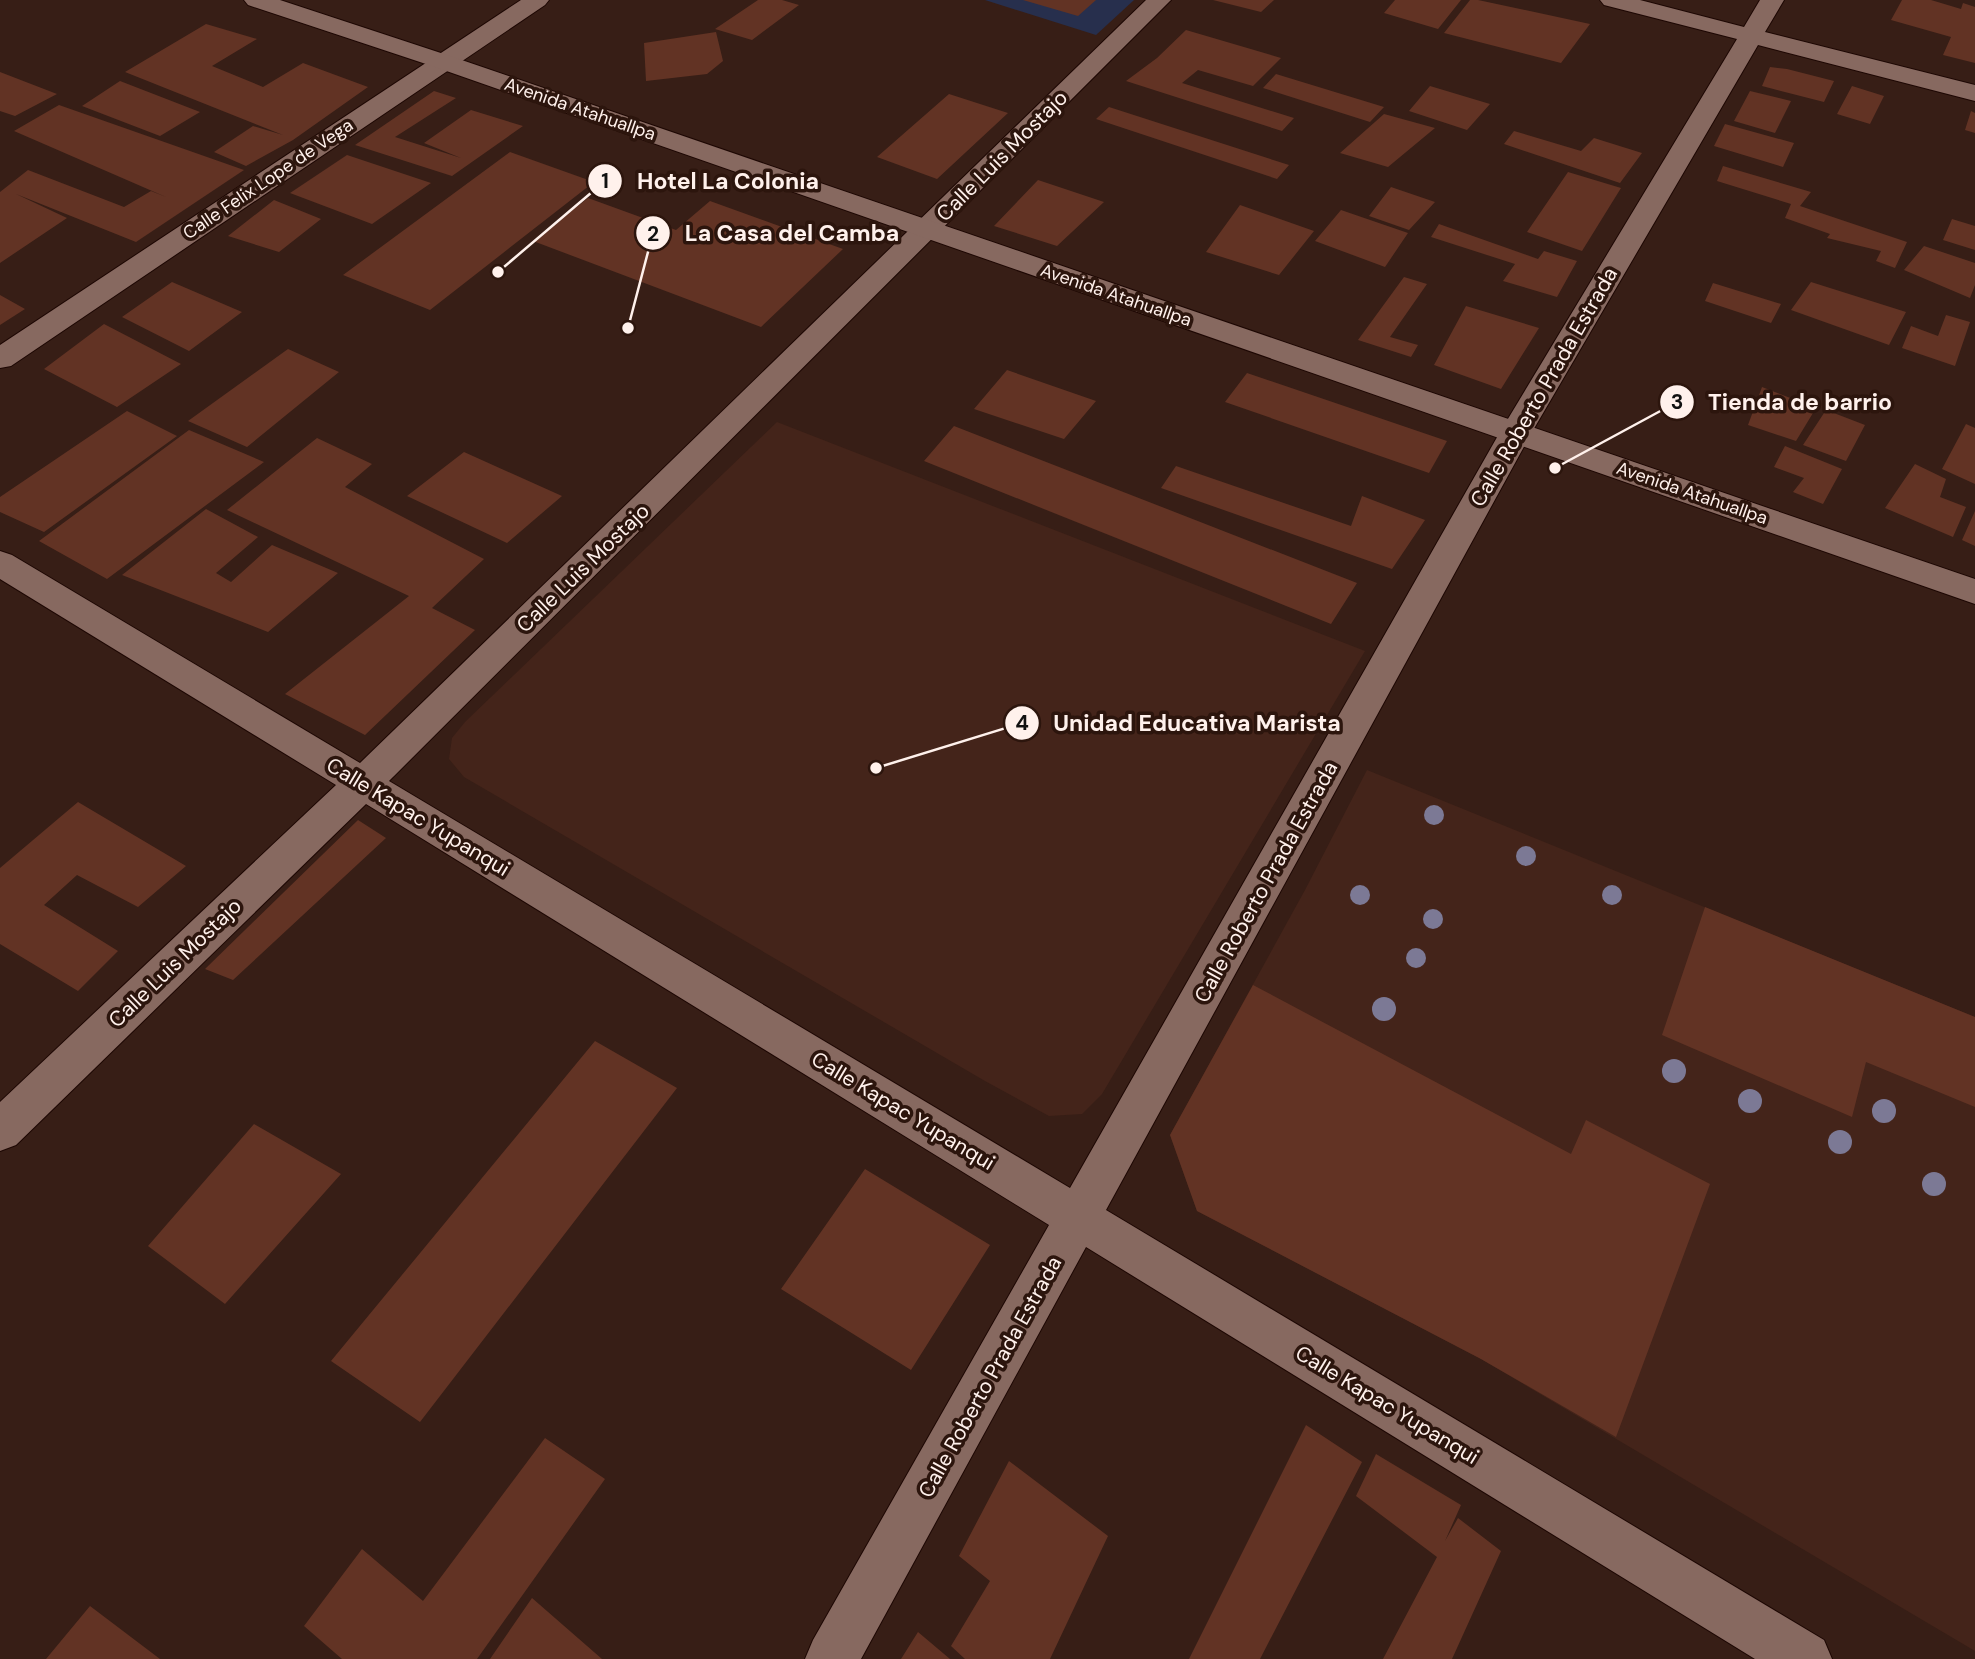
<svg xmlns="http://www.w3.org/2000/svg" width="1975" height="1659" font-family="'DM Sans',sans-serif">
<style>
.built{fill:#44241a}
.green{fill:#272f4d}
.building{fill:#623324}
.lines{fill:none;stroke-linecap:round;stroke-linejoin:round}
.street-casing{stroke:#1d0703;stroke-width:2}
.secondary-casing{stroke:#1d0703;stroke-width:2}
.street{fill:#876960;fill-rule:evenodd}
.secondary{fill:#876960;fill-rule:evenodd}
.tree{fill:#7c7995}
.labels{text-anchor:middle;dominant-baseline:central;stroke-width:7;stroke-linejoin:round;paint-order:stroke}
.far-street-label{font-size:18px;fill:#fff1ec;stroke:#2c150d}
.street-label{font-size:21px;fill:#fff1ec;stroke:#2c150d}
.leader{fill:none;stroke:#fff1ec;stroke-width:2.5}
.callout-dot{fill:#fff1ec;stroke:#2c150d;stroke-width:2.5}
.mark-label{font-size:21px;text-anchor:middle;font-weight:bold;fill:#111}
.callout-label{font-size:23px;text-anchor:middle;font-weight:bold;fill:#fff1ec;stroke:#2c150d;stroke-width:7;stroke-linejoin:round;paint-order:stroke}
</style>
<rect width="100%" height="100%" fill="#371e16"/>
<!-- built -->
<path class="built" d="M 777,422 L 1365,651 L 1102,1094 L 1082,1114 L 1049,1116 L 985,1081 L 464,777 L 449,759 L 452,738 L 465,722 Z
M 1367,770 L 1975,1017 L 1975,1651 L 1481,1359 L 1197,1211 L 1170,1135 L 1305,890 Z"/>
<!-- green -->
<path class="green" d="M 985,0 L 1134,0 L 1096,35 Z"/>
<!-- building -->
<path class="building" d="M 758,0 L 782,0 L 799,5 L 752,40 L 715,29 Z
M 1023,0 L 1096,0 L 1078,16 Z
M 1213,0 L 1274,0 L 1261,12 Z
M 1395,0 L 1461,0 L 1438,29 L 1384,13 Z
M 1470,0 L 1478,0 L 1590,24 L 1561,63 L 1444,33 Z
M 1902,0 L 1931,0 L 1961,9 L 1963,3 L 1975,7 L 1975,63 L 1943,55 L 1951,37 L 1891,20 Z
M 206,24 L 257,39 L 212,66 L 263,87 L 303,63 L 368,87 L 293,140 L 246,166 L 214,152 L 253,126 L 283,135 L 125,72 Z
M 1186,30 L 1281,58 L 1253,86 L 1198,70 L 1182,83 L 1294,118 L 1282,131 L 1126,81 L 1157,58 Z
M 716,32 L 723,61 L 707,74 L 646,81 L 644,43 Z
M 1770,67 L 1787,69 L 1834,81 L 1824,102 L 1762,86 Z
M 0,72 L 57,94 L 15,116 L 0,111 Z
M 1276,74 L 1384,107 L 1370,122 L 1263,88 Z
M 120,81 L 200,112 L 160,136 L 82,106 Z
M 1430,86 L 1490,104 L 1467,130 L 1409,111 Z
M 1852,86 L 1884,96 L 1870,124 L 1837,114 Z
M 434,91 L 456,98 L 395,137 L 461,158 L 424,143 L 471,110 L 523,126 L 452,176 L 355,145 Z
M 1750,91 L 1791,101 L 1775,133 L 1734,121 Z
M 949,94 L 1008,113 L 937,179 L 877,157 Z
M 59,105 L 244,170 L 136,242 L 16,194 L 67,218 L 0,263 L 0,192 L 28,170 L 124,207 L 151,191 L 166,197 L 14,131 Z
M 1109,107 L 1289,165 L 1277,179 L 1096,119 Z
M 1971,111 L 1975,113 L 1975,133 L 1965,130 Z
M 1384,114 L 1435,128 L 1388,167 L 1340,153 Z
M 1725,124 L 1794,143 L 1783,167 L 1714,146 Z
M 1514,131 L 1581,151 L 1594,138 L 1642,153 L 1620,183 L 1504,144 Z
M 510,152 L 594,182 L 430,310 L 343,275 Z
M 347,155 L 431,183 L 372,224 L 290,193 Z
M 1723,166 L 1811,192 L 1800,206 L 1907,242 L 1895,268 L 1876,261 L 1881,251 L 1827,238 L 1830,234 L 1785,218 L 1791,204 L 1717,181 Z
M 1568,172 L 1621,188 L 1582,251 L 1527,232 Z
M 1038,180 L 1104,202 L 1057,246 L 994,226 Z
M 1391,187 L 1435,202 L 1409,230 L 1369,216 Z
M 588,198 L 676,230 L 710,201 L 843,249 L 761,327 L 533,241 Z
M 274,200 L 321,219 L 279,252 L 228,236 Z
M 1240,205 L 1314,231 L 1279,275 L 1206,252 Z
M 1341,210 L 1408,233 L 1385,267 L 1315,241 Z
M 1952,219 L 1975,226 L 1975,250 L 1943,240 Z
M 1439,224 L 1538,259 L 1544,251 L 1577,261 L 1557,297 L 1503,281 L 1515,264 L 1431,237 Z
M 1924,246 L 1975,263 L 1975,285 L 1970,298 L 1904,270 Z
M 1404,277 L 1427,284 L 1390,337 L 1418,345 L 1411,357 L 1358,340 Z
M 172,282 L 242,312 L 189,351 L 122,317 Z
M 1811,282 L 1906,312 L 1889,345 L 1791,310 Z
M 1713,283 L 1781,304 L 1771,323 L 1705,301 Z
M 0,295 L 25,309 L 0,325 Z
M 1466,306 L 1539,328 L 1501,389 L 1434,365 Z
M 1946,315 L 1970,322 L 1955,366 L 1902,348 L 1911,326 L 1938,336 Z
M 104,324 L 181,364 L 117,407 L 44,369 Z
M 288,349 L 339,372 L 247,447 L 188,421 Z
M 1007,370 L 1096,401 L 1064,439 L 974,409 Z
M 1247,373 L 1447,441 L 1429,473 L 1225,402 Z
M 1762,387 L 1816,408 L 1796,441 L 1748,425 Z
M 1826,410 L 1865,425 L 1846,461 L 1803,445 Z
M 127,411 L 177,436 L 44,532 L 0,512 L 0,497 Z
M 1966,424 L 1975,428 L 1975,484 L 1942,469 Z
M 954,426 L 1357,583 L 1331,624 L 924,461 Z
M 189,430 L 264,462 L 107,579 L 39,541 Z
M 317,438 L 372,464 L 345,487 L 484,559 L 432,608 L 475,630 L 365,735 L 285,694 L 409,596 L 227,510 Z
M 1785,446 L 1842,469 L 1823,504 L 1793,492 L 1804,478 L 1774,467 Z
M 464,452 L 562,496 L 507,543 L 407,496 Z
M 1915,464 L 1946,479 L 1940,497 L 1966,507 L 1953,537 L 1885,508 Z
M 1176,466 L 1351,526 L 1362,496 L 1425,520 L 1392,569 L 1161,488 Z
M 206,509 L 258,537 L 216,573 L 231,582 L 272,545 L 338,573 L 268,632 L 122,575 Z
M 1975,511 L 1975,546 L 1962,540 Z
M 78,802 L 186,866 L 138,907 L 77,875 L 44,905 L 118,951 L 78,991 L 0,944 L 0,868 Z
M 358,820 L 386,838 L 233,980 L 205,969 Z
M 1705,907 L 1975,1017 L 1975,1107 L 1866,1062 L 1852,1117 L 1662,1035 Z
M 1253,985 L 1571,1154 L 1586,1120 L 1710,1184 L 1616,1437 L 1481,1359 L 1197,1211 L 1170,1135 Z
M 595,1041 L 677,1088 L 420,1422 L 331,1361 Z
M 254,1124 L 341,1174 L 225,1304 L 148,1246 Z
M 865,1169 L 990,1245 L 911,1370 L 781,1289 Z
M 1306,1425 L 1362,1462 L 1260,1659 L 1189,1659 Z
M 545,1438 L 605,1479 L 477,1659 L 342,1659 L 304,1626 L 362,1549 L 423,1601 Z
M 1376,1454 L 1461,1505 L 1445,1541 L 1458,1518 L 1501,1551 L 1452,1659 L 1383,1659 L 1437,1557 L 1356,1496 Z
M 1009,1461 L 1108,1536 L 1050,1659 L 965,1659 L 951,1646 L 990,1581 L 959,1556 Z
M 532,1598 L 602,1659 L 490,1659 Z
M 90,1606 L 160,1659 L 46,1659 Z
M 918,1632 L 950,1659 L 901,1659 Z"/>
<g class="lines">
<defs>
<path id="street" d="M 521,0 L 549,0 L 545,5 L 11,366 L 0,368 L 0,345 Z
M 1146,0 L 1171,0 L 389,781 L 1070,1188 L 1500,432 L 1737,39 L 1604,5 L 1600,0 L 1640,0 L 1744,27 L 1760,0 L 1784,0 L 1765,32 L 1975,85 L 1975,101 L 1758,45 L 1532,432 L 1106,1210 L 1824,1640 L 1832,1659 L 1755,1659 L 1086,1247 L 861,1659 L 805,1659 L 813,1640 L 1049,1225 L 366,804 L 16,1145 L 0,1151 L 0,1102 L 336,785 L 0,579 L 0,551 L 12,555 L 360,763 Z"/>
<path id="secondary" d="M 244,0 L 280,0 L 453,57 L 1975,579 L 1975,604 L 435,67 L 248,5 Z"/>
</defs>
<!-- street casing -->
<use href="#street" class="street-casing"/>
<!-- secondary casing -->
<use href="#secondary" class="secondary-casing"/>
<!-- street -->
<use href="#street" class="street"/>
<!-- secondary -->
<use href="#secondary" class="secondary"/>
</g>
<!-- trees -->
<g class="tree">
<circle cx="1434" cy="815" r="10"/>
<circle cx="1526" cy="856" r="10"/>
<circle cx="1360" cy="895" r="10"/>
<circle cx="1612" cy="895" r="10"/>
<circle cx="1433" cy="919" r="10"/>
<circle cx="1416" cy="958" r="10"/>
<circle cx="1384" cy="1009" r="12"/>
<circle cx="1674" cy="1071" r="12"/>
<circle cx="1750" cy="1101" r="12"/>
<circle cx="1884" cy="1111" r="12"/>
<circle cx="1840" cy="1142" r="12"/>
<circle cx="1934" cy="1184" r="12"/>
</g>
<g class="labels">
<!-- far-street labels -->
<g class="far-street-label">
<text transform="translate(580 109) rotate(19)">Avenida Atahuallpa</text>
<text transform="translate(268 179) rotate(-34)">Calle Felix Lope de Vega</text>
<text transform="translate(1116 295) rotate(19)">Avenida Atahuallpa</text>
<text transform="translate(1692 493) rotate(19)">Avenida Atahuallpa</text>
</g>
<!-- street labels -->
<g class="street-label">
<text transform="translate(1002 156) rotate(-45)">Calle Luis Mostajo</text>
<text transform="translate(1544 387) rotate(-60)">Calle Roberto Prada Estrada</text>
<text transform="translate(583 568) rotate(-44)">Calle Luis Mostajo</text>
<text transform="translate(418 817) rotate(31)">Calle Kapac Yupanqui</text>
<text transform="translate(1266 882) rotate(-61)">Calle Roberto Prada Estrada</text>
<text transform="translate(175 963) rotate(-44)">Calle Luis Mostajo</text>
<text transform="translate(903 1111) rotate(31)">Calle Kapac Yupanqui</text>
<text transform="translate(990 1377) rotate(-61)">Calle Roberto Prada Estrada</text>
<text transform="translate(1387 1405) rotate(31)">Calle Kapac Yupanqui</text>
</g>
</g>
<!-- callouts -->
<path class="leader" d="M498 272L605 181M628 328L653 233M1555 468L1677 402M876 768L1022 723"/>
<g class="callout-dot">
<circle cx="498" cy="272" r="7"/>
<circle cx="628" cy="328" r="7"/>
<circle cx="1555" cy="468" r="7"/>
<circle cx="876" cy="768" r="7"/>
<circle cx="605" cy="181" r="18"/>
<circle cx="653" cy="233" r="18"/>
<circle cx="1677" cy="402" r="18"/>
<circle cx="1022" cy="723" r="18"/>
</g>
<g class="mark-label">
<text x="605" y="188">1</text>
<text x="653" y="241">2</text>
<text x="1677" y="409">3</text>
<text x="1022" y="730">4</text>
</g>
<g class="callout-label">
<text x="728" y="189">Hotel La Colonia</text>
<text x="792" y="241">La Casa del Camba</text>
<text x="1800" y="410">Tienda de barrio</text>
<text x="1197" y="731">Unidad Educativa Marista</text>
</g>
</svg>
